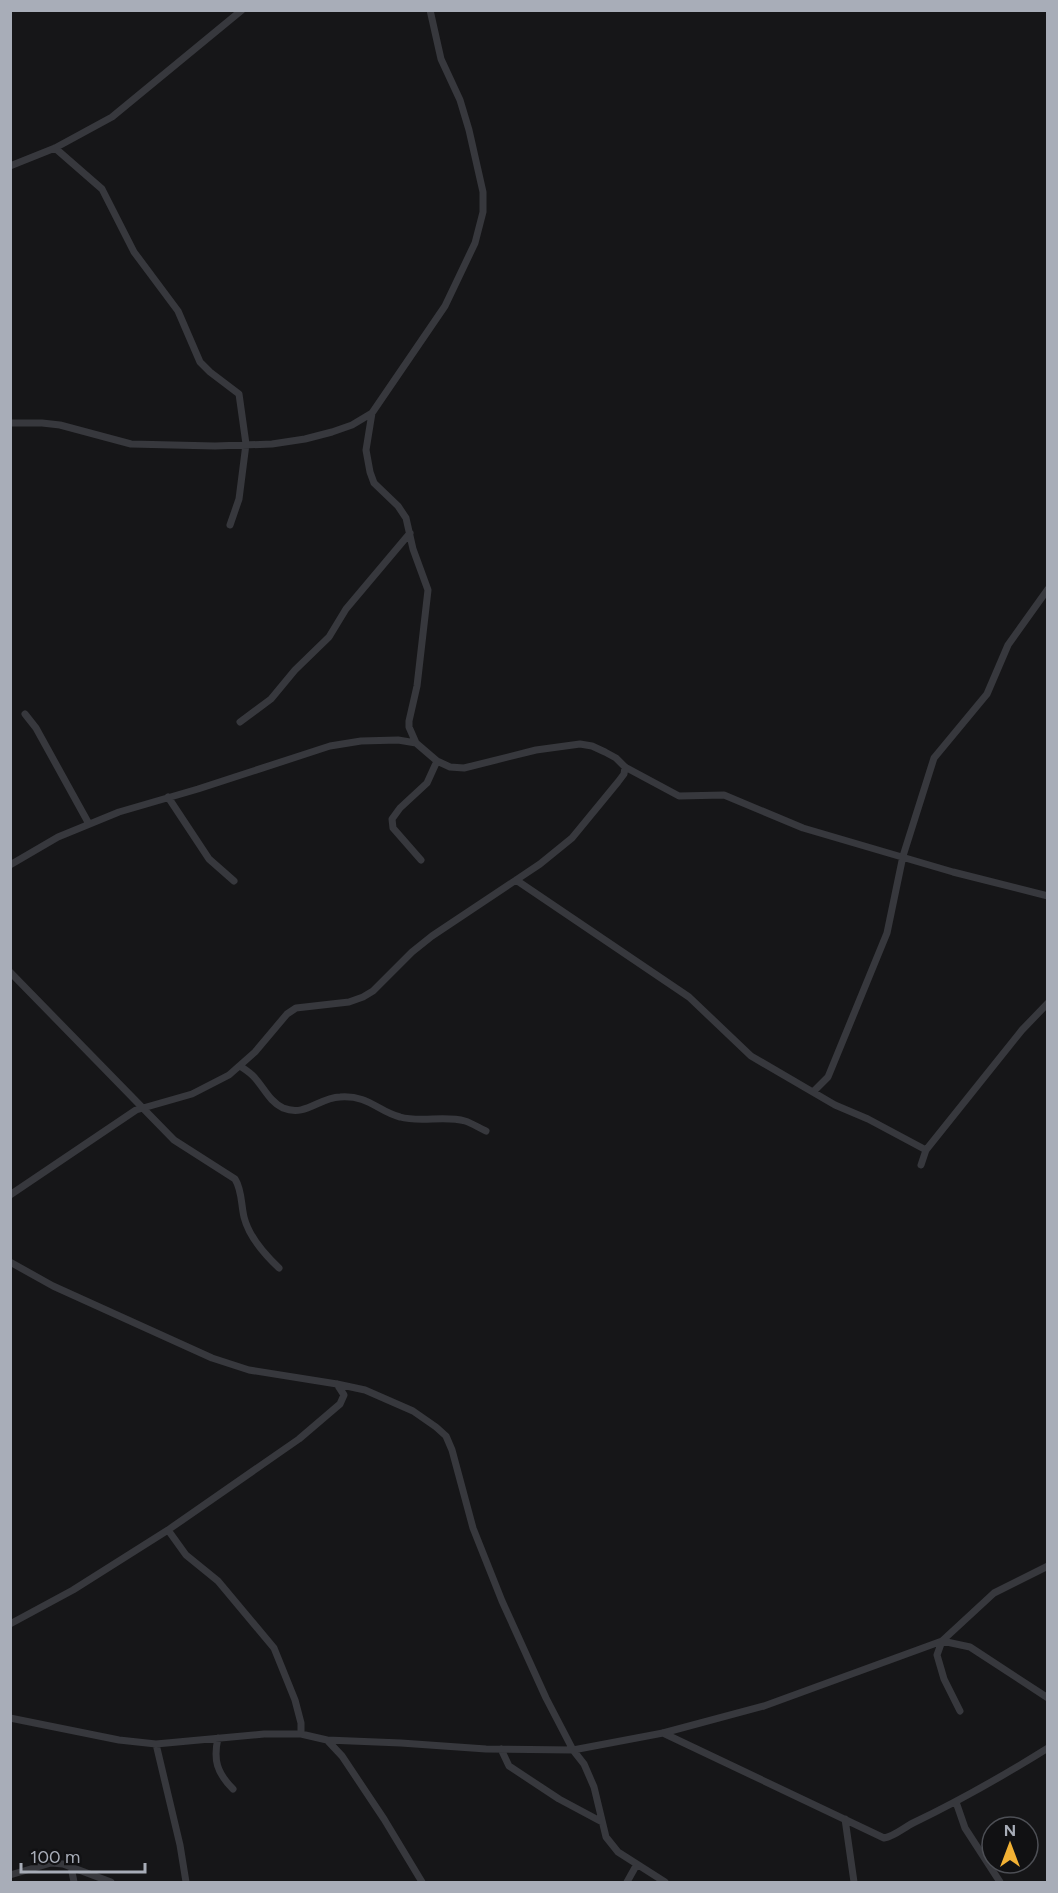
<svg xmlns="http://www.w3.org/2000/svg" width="1058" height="1893" font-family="Figtree,sans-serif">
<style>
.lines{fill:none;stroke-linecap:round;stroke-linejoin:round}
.street{stroke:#37383d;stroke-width:7}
</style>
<rect width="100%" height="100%" fill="#161618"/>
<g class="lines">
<!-- street -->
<path class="street" d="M 55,148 L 102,189 L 134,252 L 178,311 L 200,362 L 210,372 L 239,394 L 246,444 L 239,499 L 230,525
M 10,166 L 55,148 L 112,117 L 242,10
M 372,413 L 366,450 L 370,472 L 374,483 L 398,506 L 406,518 L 413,549 L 428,590 L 417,686 L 409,721 L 409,727 L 416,743
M 10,423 L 42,423 L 60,425 L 131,444 L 215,446 L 272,444 L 305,439 L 332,432 L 352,425 L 372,413 L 445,306 L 475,243 L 483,212 L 483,192 L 469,130 L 460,100 L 441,59 L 430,10
M 25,714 L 36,728 L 89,824
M 240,722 L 271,699 L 295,670 L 329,637 L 346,609 L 410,533
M 168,797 L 209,859 L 234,881
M 421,860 L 393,828 L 392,819 L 400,808 L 427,783 L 437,761
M 10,865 L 58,837 L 119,812 L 198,789 L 330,746 L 361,741 L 398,740 L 416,743 L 437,761 L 450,767 L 464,768 L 536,750 L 580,744 L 592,746 L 605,752 L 616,758 L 625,767 L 679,796 L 724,795 L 803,828 L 953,872 L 1048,896
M 516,880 L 689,997 L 751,1056 L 835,1105 L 868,1119 L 926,1150
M 10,972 L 174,1140 L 235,1179 C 242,1190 241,1204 244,1217 C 249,1237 264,1254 279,1268
M 240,1066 C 246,1070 251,1073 255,1078 C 264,1088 270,1102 283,1108 C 306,1117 318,1098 340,1097 C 369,1095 377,1111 400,1117 C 421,1123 444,1115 465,1121 C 472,1123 479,1128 486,1131
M 814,1091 L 828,1077 L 887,933 L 903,856 L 934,758 L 987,694 L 1008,645 L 1048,589
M 921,1165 L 926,1150 L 1022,1030 L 1048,1003
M 10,1195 L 136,1110 L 192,1094 L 229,1075 L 255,1052 L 287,1014 L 296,1008 L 349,1002 L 363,997 L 373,991 L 412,952 L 432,936 L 540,864 L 572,838 L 618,782 L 624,774 L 625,767
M 10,1262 L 53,1286 L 212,1358 L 249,1370 L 337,1384 L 365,1390 L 413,1411 L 436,1427 L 446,1436 L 452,1450 L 473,1528 L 502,1601 L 546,1698 L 573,1750 L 584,1764 L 594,1787 L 606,1837 L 618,1852 L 665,1882
M 168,1530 L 186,1555 L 218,1581 L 274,1648 L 295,1700 L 301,1723 L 301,1734
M 10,1624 L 73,1590 L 168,1530 L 299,1439 L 340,1404 L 344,1395 L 337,1384
M 960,1711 L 944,1679 L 937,1655 L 942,1641 L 994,1593 L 1048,1566
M 10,1718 L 119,1740 L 156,1744 L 264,1734 L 301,1734 L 327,1740 L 342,1756 L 384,1819 L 422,1882
M 663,1733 L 884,1838 C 895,1836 903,1828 913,1823 C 959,1801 1003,1776 1048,1748
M 218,1738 C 213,1760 217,1773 233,1789
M 327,1740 L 401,1743 L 486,1749 L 573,1750 L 663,1733 L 764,1706 L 942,1641 L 970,1647 L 1048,1698
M 156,1744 L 180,1845 L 186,1882
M 501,1749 L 509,1766 L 559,1799 L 602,1822
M 956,1802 L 965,1828 L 1000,1882
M 845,1819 L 854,1882
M 71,1867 L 74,1882
M 10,1875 L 51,1863 L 63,1864 L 111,1882
M 627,1882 L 637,1864"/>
</g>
<!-- border -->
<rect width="1058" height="1893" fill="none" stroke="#a8adb8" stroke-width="24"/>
<!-- north arrow -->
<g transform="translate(1010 1845)"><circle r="28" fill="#111113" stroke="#4d4f55" stroke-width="1.5"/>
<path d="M0-4.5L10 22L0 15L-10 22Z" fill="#f2b134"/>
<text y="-9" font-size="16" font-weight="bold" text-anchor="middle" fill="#a8adb8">N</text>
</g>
<!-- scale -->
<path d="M21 1863v9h124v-9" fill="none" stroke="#a8adb8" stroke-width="3"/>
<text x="30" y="1863" font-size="18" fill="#a8adb8" stroke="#111113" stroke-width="4.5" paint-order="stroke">100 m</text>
</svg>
